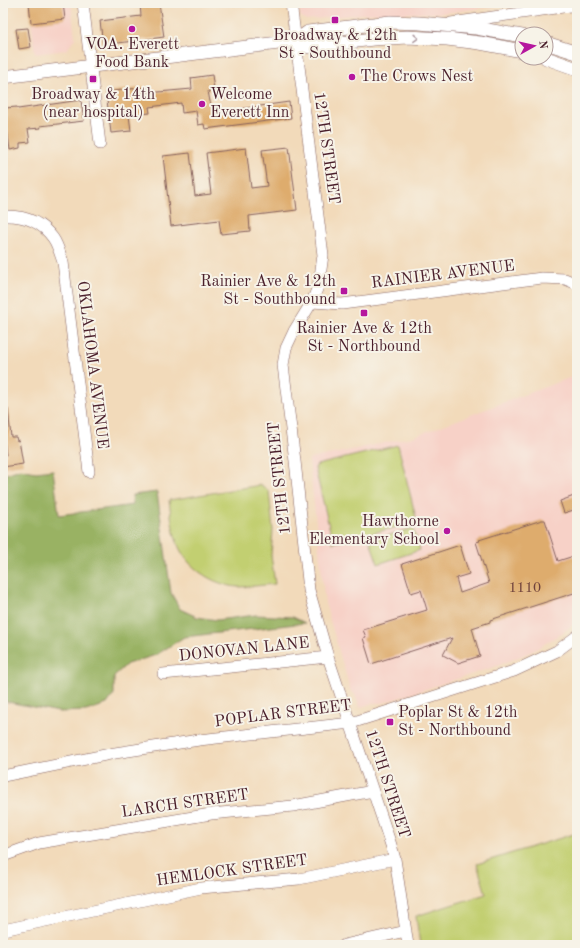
<svg xmlns="http://www.w3.org/2000/svg" width="580" height="948" font-family="'Old Standard TT',serif">
<style>
.built{fill:#f7d1c7}
.green{fill:#c2cf71;stroke:#86774e}
.forest{fill:#99b263;stroke:#726847}
.building{fill:#deac6d}
.lines{fill:none;stroke-linecap:round;stroke-linejoin:round}
.minor-casing{stroke:#85605d;stroke-width:12}
.major-casing{stroke:#85605d;stroke-width:14}
.minor{stroke:#fff;stroke-width:11}
.major{stroke:#fff;stroke-width:13}
.oneway{stroke:#ae9aa0}
.poi-dot{fill:#b5179e;stroke:#f7f3e8;stroke-width:1.5}
.labels{text-anchor:middle;dominant-baseline:central;stroke-width:4;stroke-linejoin:round;paint-order:stroke}
.number-label{font-size:14px;fill:#6f423c}
.poi-label{font-size:16px;fill:#4a1f2b;stroke:#f7f3e8}
.street-label{font-size:16px;fill:#4a1f2b;stroke:#f7f3e8}
</style>
<rect width="100%" height="100%" fill="#f7f3e8"/>
<filter id="ink" filterUnits="userSpaceOnUse"><feTurbulence type="fractalNoise" baseFrequency=".025" numOctaves="2"/><feDisplacementMap in="SourceGraphic" scale="8" xChannelSelector="R" yChannelSelector="G"/><feConvolveMatrix kernelMatrix="1 2 1 2 8 2 1 2 1" color-interpolation-filters="sRGB"/></filter>
<filter id="wash" filterUnits="userSpaceOnUse"><feTurbulence type="fractalNoise" baseFrequency=".012" numOctaves="4" result="noise"/><feDisplacementMap in="SourceGraphic" scale="16" xChannelSelector="R" yChannelSelector="G"/><feGaussianBlur stdDeviation="0.9" result="paint"/><feColorMatrix in="noise" values="0 0 0 0 0 0 0 0 0 0 0 0 0 0 0 0 0 1.4 0 .05"/><feComposite in="paint" operator="in"/></filter>
<g filter="url(#wash)">
<rect width="100%" height="100%" fill="#f2daba"/>
<!-- built -->
<path class="built" d="M 29,3 L 71,3 L 75,38 L 67,50 L 35,54 Z
M 299,3 L 507,3 L 508,5 L 443,13 L 362,14 L 306,20 L 300,16 Z
M 577,375 L 577,622 L 559,635 L 533,651 L 497,666 L 383,703 L 374,703 L 360,707 L 354,693 L 351,692 L 325,603 L 309,459 L 412,437 Z"/>
<!-- green -->
<path class="green" d="M 398,445 L 417,522 L 333,543 L 315,468 L 317,465 Z
M 261,485 L 269,491 L 273,530 L 271,555 L 275,584 C 263,585 250,587 238,587 C 213,585 185,567 177,542 C 172,529 171,514 169,500 Z
M 413,528 L 420,550 L 378,564 L 370,541 Z
M 577,833 L 577,945 L 420,945 L 416,916 L 486,894 L 477,864 Z"/>
<!-- forest -->
<path class="forest" d="M 20,469 L 36,472 L 53,470 L 59,515 L 133,505 L 132,495 L 157,492 L 171,593 L 180,609 L 197,617 L 217,620 L 256,615 L 293,617 L 305,623 L 184,637 L 156,655 L 127,664 L 114,676 L 114,694 L 107,704 L 86,711 L 59,712 L 3,701 L 3,475 Z"/>
<g id="blocks">
<!-- building -->
<path class="building" d="M 29,3 L 63,3 L 65,19 L 31,23 Z
M 140,3 L 159,3 L 164,37 L 103,45 L 100,21 L 141,16 Z
M 28,28 L 31,47 L 19,49 L 16,29 Z
M 212,75 L 214,90 L 208,91 L 211,107 L 216,106 L 217,112 L 289,102 L 291,118 L 205,129 L 204,124 L 198,125 L 196,111 L 182,113 L 181,103 L 149,107 L 150,113 L 129,115 L 131,131 L 111,133 L 106,92 L 147,87 L 147,93 L 192,89 L 191,78 Z
M 81,100 L 84,121 L 40,126 L 41,128 L 28,129 L 30,142 L 20,143 L 20,148 L 10,150 L 7,128 L 3,129 L 3,120 L 6,119 L 5,108 L 17,107 L 18,109 Z
M 289,147 L 297,210 L 249,216 L 250,231 L 221,234 L 219,220 L 171,226 L 163,156 L 190,153 L 195,196 L 211,194 L 206,153 L 246,148 L 251,188 L 267,186 L 262,150 Z
M 8,409 L 11,437 L 16,437 L 17,441 L 19,440 L 23,464 L 3,467 L 3,456 L 6,455 L 4,438 L 3,438 L 3,410 Z
M 574,496 L 577,509 L 564,513 L 560,501 Z
M 542,520 L 545,520 L 558,561 L 577,555 L 577,592 L 490,620 L 490,622 L 472,628 L 480,656 L 458,663 L 443,655 L 452,638 L 371,664 L 363,638 L 366,637 L 363,630 L 427,610 L 421,590 L 411,593 L 402,564 L 460,545 L 469,574 L 456,578 L 460,593 L 489,583 L 476,542 L 480,541 L 479,540 Z"/>
</g>
</g>
<g filter="url(#ink)">
<use href="#blocks" fill-opacity="0" stroke="#85605d" stroke-width="1"/>
<g class="lines">
<defs>
<path id="minor" d="M 83,3 L 100,144
M 291,3 L 323,255 L 319,284 L 312,302 L 294,331 L 286,348 L 283,365 L 295,461 L 309,590 L 328,657 L 391,845 L 395,859 L 408,945
M 451,23 L 577,5
M 3,216 C 23,215 41,221 53,238 C 58,245 60,254 63,262 L 89,472
M 312,302 L 342,304 L 542,278 L 565,279 L 577,284
M 163,674 L 328,657
M 3,776 L 115,753 L 199,740 L 351,723 L 514,671 L 557,651 L 577,636
M 3,856 L 39,843 L 211,814 L 293,806 L 373,791
M 3,930 L 201,888 L 299,879 L 395,859
M 344,945 L 406,931"/>
<path id="major" d="M 295,41 L 309,47 L 373,39 L 407,37 L 447,39 L 480,43 L 522,51
M 546,43 L 577,53
M 546,58 L 577,69
M 3,77 L 295,41 L 308,32 L 390,22 L 419,23 L 476,28 L 522,36"/>
</defs>
<!-- minor casing -->
<use href="#minor" class="minor-casing"/>
<!-- major casing -->
<use href="#major" class="major-casing"/>
<!-- minor -->
<use href="#minor" class="minor"/>
<!-- major -->
<use href="#major" class="major"/>
</g>
<!-- one-way arrows -->
<defs><path id="oneway-chevron" d="M-2-3.5L2.5 0L-2 3.5" fill="none" stroke-width="1.6" stroke-linecap="round" stroke-linejoin="round"/></defs>
<use class="oneway" href="#oneway-chevron" transform="translate(416 38) rotate(2)"/>
</g>
<!-- markers -->
<g class="poi-dot">
<rect x="331" y="16" width="8" height="8" rx="2"/>
<circle cx="132" cy="29" r="4"/>
<circle cx="352" cy="77" r="4"/>
<rect x="89" y="75" width="8" height="8" rx="2"/>
<circle cx="202" cy="104" r="4"/>
<rect x="340" y="287" width="8" height="8" rx="2"/>
<rect x="360" y="309" width="8" height="8" rx="2"/>
<circle cx="447" cy="531" r="4"/>
<rect x="386" y="718" width="8" height="8" rx="2"/>
</g>
<g class="labels">
<!-- number labels -->
<g class="number-label">
<text x="525" y="588">1110</text>
</g>
<!-- poi labels -->
<g class="poi-label">
<text x="335" y="36">Broadway &amp; 12th<tspan x="335" dy="18">St - Southbound</tspan></text>
<text x="132" y="45">VOA. Everett<tspan x="132" dy="18">Food Bank</tspan></text>
<text x="360" y="77" text-anchor="start">The Crows Nest</text>
<text x="93" y="95">Broadway &amp; 14th<tspan x="93" dy="18">(near hospital)</tspan></text>
<text x="210" y="95" text-anchor="start">Welcome<tspan x="210" dy="18">Everett Inn</tspan></text>
<text x="336" y="282" text-anchor="end">Rainier Ave &amp; 12th<tspan x="336" dy="18">St - Southbound</tspan></text>
<text x="364" y="329">Rainier Ave &amp; 12th<tspan x="364" dy="18">St - Northbound</tspan></text>
<text x="439" y="522" text-anchor="end">Hawthorne<tspan x="439" dy="18">Elementary School</tspan></text>
<text x="398" y="713" text-anchor="start">Poplar St &amp; 12th<tspan x="398" dy="18">St - Northbound</tspan></text>
</g>
<!-- street labels -->
<g class="street-label">
<text transform="translate(326 148) rotate(82)">12TH STREET</text>
<text transform="translate(443 275) rotate(-7)">RAINIER AVENUE</text>
<text transform="translate(92 365) rotate(83)">OKLAHOMA AVENUE</text>
<text transform="translate(280 478) rotate(-96)">12TH STREET</text>
<text transform="translate(244 650) rotate(-6)">DONOVAN LANE</text>
<text transform="translate(283 714) rotate(-7)">POPLAR STREET</text>
<text transform="translate(387 784) rotate(72)">12TH STREET</text>
<text transform="translate(185 804) rotate(-8)">LARCH STREET</text>
<text transform="translate(232 871) rotate(-8)">HEMLOCK STREET</text>
</g>
</g>
<!-- margin -->
<rect width="580" height="948" fill="none" stroke="#f7f3e8" stroke-width="16"/>
<!-- north arrow -->
<g transform="translate(534 46) rotate(82)"><circle r="19" fill="#f7f3e8" stroke="#b29e9c"/>
<path d="M0-3L7 15L0 10L-7 15Z" fill="#b5179e"/>
<text y="-6" font-size="11" font-weight="bold" text-anchor="middle" fill="#4a1f2b">N</text>
</g>
</svg>
